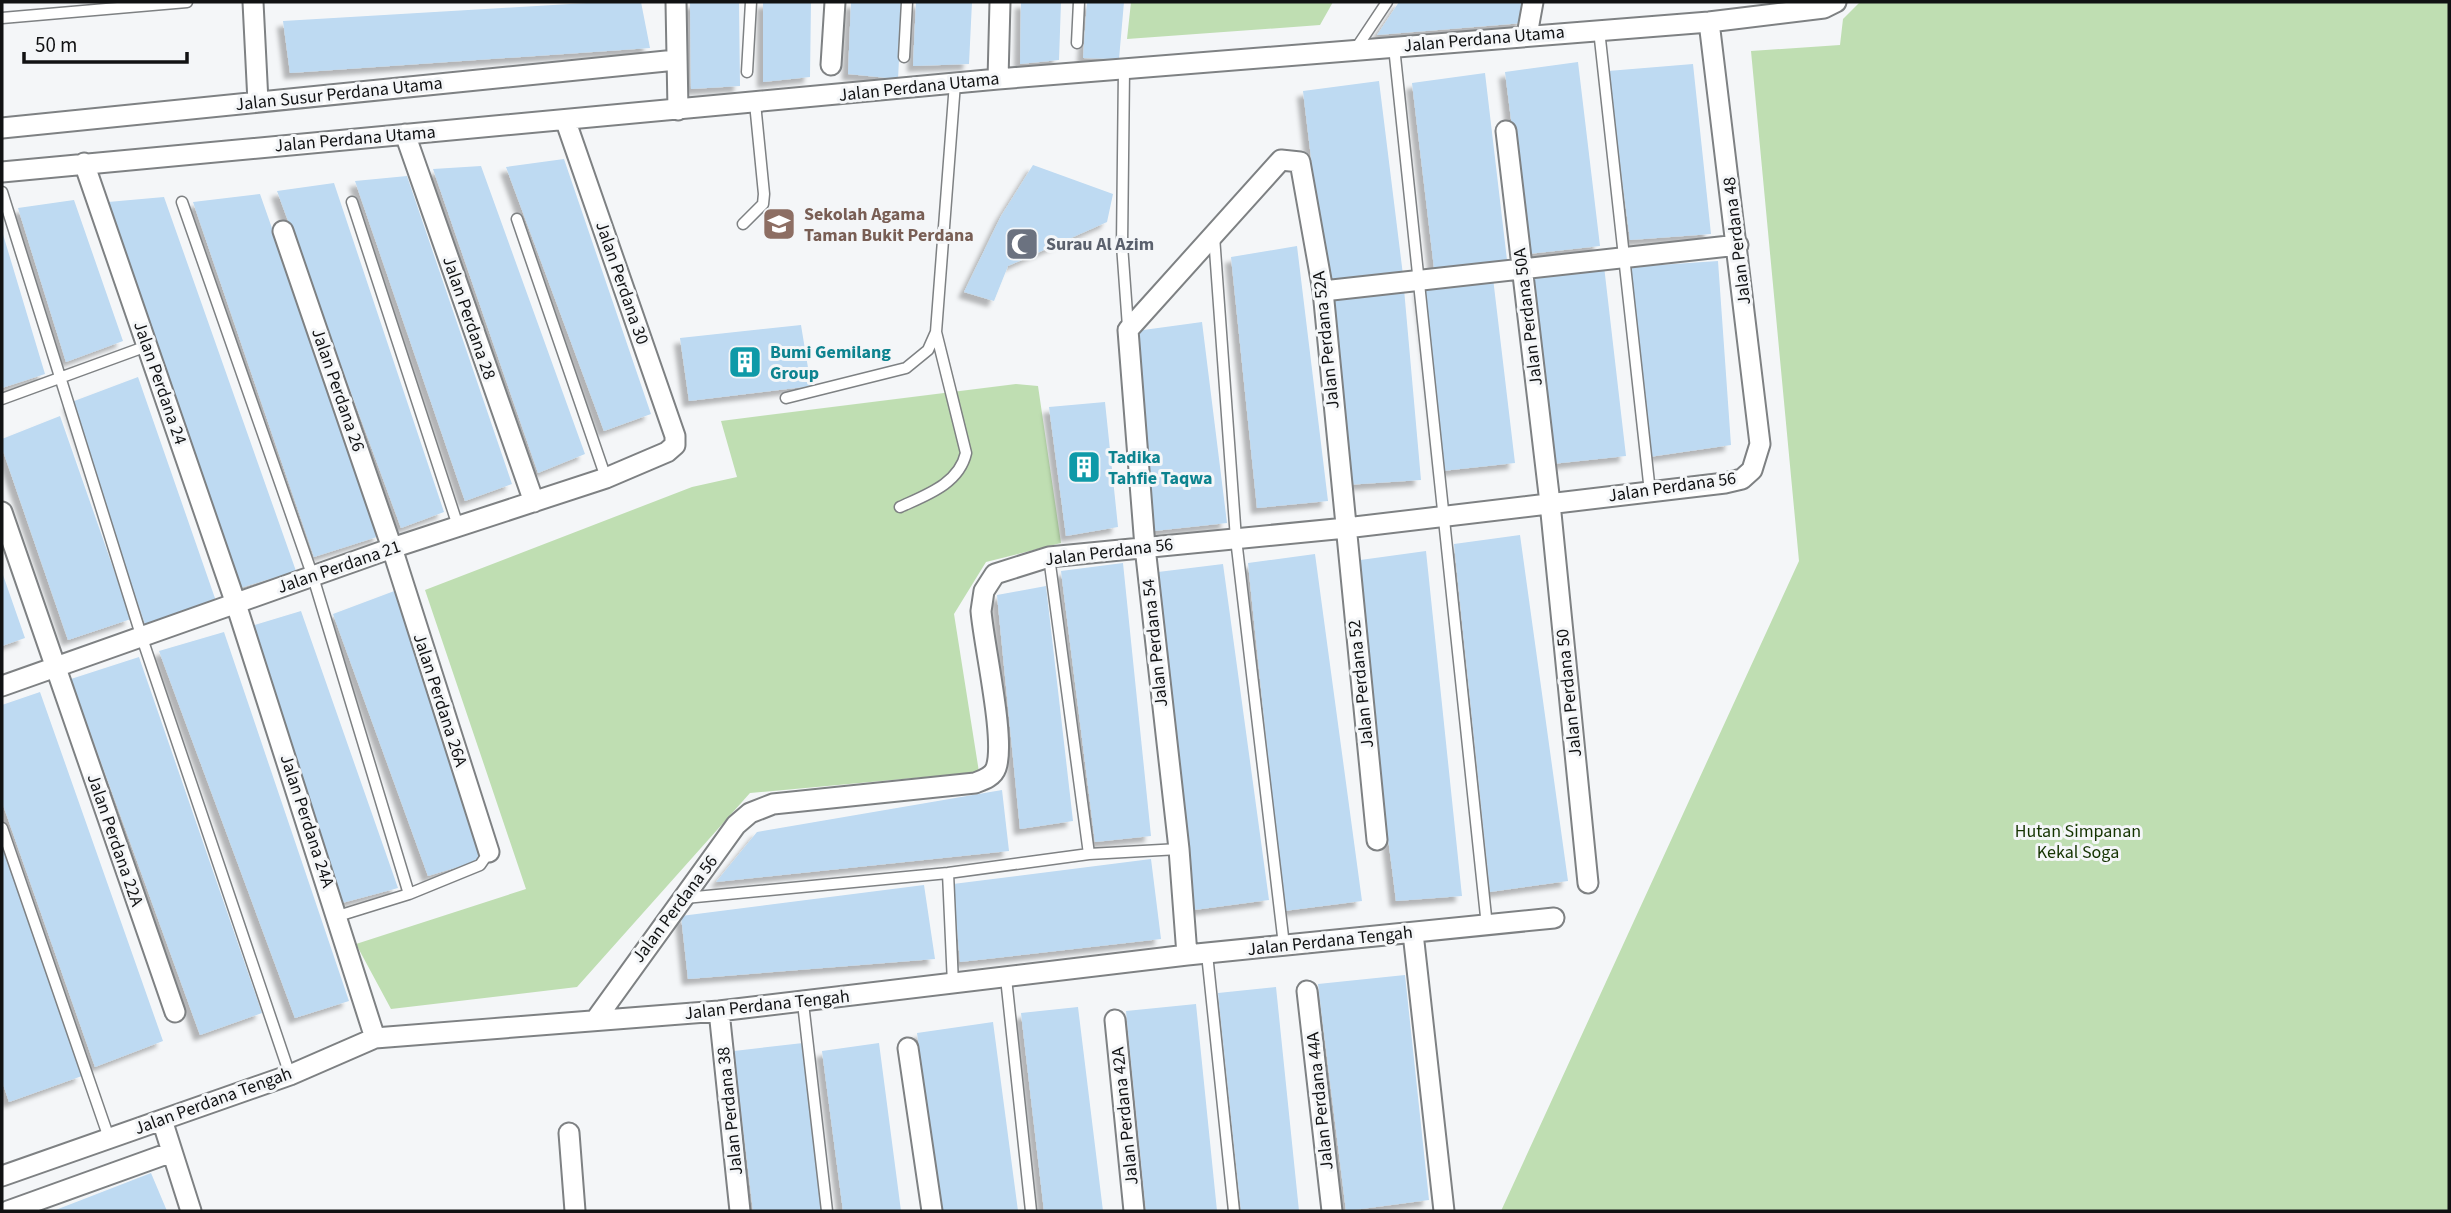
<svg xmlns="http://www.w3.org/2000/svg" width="2451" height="1213" font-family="'Source Sans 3',sans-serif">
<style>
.green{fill:#bfdeb2}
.building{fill:#bedaf2;filter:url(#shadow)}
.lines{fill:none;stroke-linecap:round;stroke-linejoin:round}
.service-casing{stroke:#7e8183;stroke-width:13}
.minor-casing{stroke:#7e8183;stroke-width:23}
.service{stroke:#fff;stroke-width:10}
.minor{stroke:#fff;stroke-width:19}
.labels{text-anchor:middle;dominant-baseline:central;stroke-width:6;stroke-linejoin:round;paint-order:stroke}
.street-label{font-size:18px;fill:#111213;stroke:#f4f6f8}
.education-label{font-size:18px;font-weight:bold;fill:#785e54;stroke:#f4f6f8;text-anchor:start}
.worship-label{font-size:18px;font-weight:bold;fill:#5b616d;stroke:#f4f6f8;text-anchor:start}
.culture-label{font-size:18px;font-weight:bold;fill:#0d838f;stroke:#f4f6f8;text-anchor:start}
.park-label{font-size:18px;fill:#143300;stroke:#f4f6f8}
</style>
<defs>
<filter id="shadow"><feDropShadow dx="-6" dy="6" stdDeviation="2" flood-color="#0004"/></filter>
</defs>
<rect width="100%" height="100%" fill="#f4f6f8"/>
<!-- green -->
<path class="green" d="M 1131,2 L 1333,2 L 1320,25 L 1127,39 Z
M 1860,2 L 2449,2 L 2449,1211 L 1501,1211 L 1799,561 L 1751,51 L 1840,45 L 1843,19 Z
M 1016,384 L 1038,386 L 1061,543 L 986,562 L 954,614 L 979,772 L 750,793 L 577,987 L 391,1009 L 356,944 L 526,889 L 425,590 L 692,487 L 737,477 L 721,421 Z"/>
<!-- building -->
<path class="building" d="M 604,2 L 641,2 L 650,48 L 290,73 L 283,21 Z
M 690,2 L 739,2 L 740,86 L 691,89 Z
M 763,2 L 811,2 L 810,77 L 763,82 Z
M 851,2 L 902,2 L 898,79 L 848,74 Z
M 916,2 L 972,2 L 969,64 L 913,66 Z
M 1021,2 L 1061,2 L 1059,60 L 1020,64 Z
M 1087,2 L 1124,2 L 1119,59 L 1083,58 Z
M 1399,2 L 1525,2 L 1523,23 L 1377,35 Z
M 1578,62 L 1600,246 L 1528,254 L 1505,72 Z
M 1693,64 L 1711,234 L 1630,240 L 1608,71 Z
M 1485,73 L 1507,260 L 1434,268 L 1412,83 Z
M 1379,81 L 1403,275 L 1326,283 L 1303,91 Z
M 564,159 L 651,414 L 604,431 L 506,167 Z
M 1033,165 L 1113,194 L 1107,222 L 1008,266 L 994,301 L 964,292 L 1001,216 Z
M 481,166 L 585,454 L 538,473 L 433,169 Z
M 407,176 L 512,484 L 465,501 L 355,181 Z
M 334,183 L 444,512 L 401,528 L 277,191 Z
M 260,194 L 380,536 L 314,557 L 193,202 Z
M 164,197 L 296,571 L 240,588 L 108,202 Z
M 74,200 L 123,341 L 66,362 L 18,208 Z
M 2,231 L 45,374 L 2,388 Z
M 1297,246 L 1328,501 L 1257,508 L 1231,257 Z
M 1718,261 L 1731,445 L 1649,457 L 1630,267 Z
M 1604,266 L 1626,456 L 1552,464 L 1529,276 Z
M 1493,278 L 1515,463 L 1442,471 L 1420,288 Z
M 1404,289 L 1421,480 L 1346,485 L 1330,296 Z
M 1202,322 L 1227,523 L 1154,531 L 1136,331 Z
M 801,325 L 811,386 L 689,401 L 680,338 Z
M 138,377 L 217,604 L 146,627 L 69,403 Z
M 1105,402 L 1118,527 L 1066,536 L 1049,407 Z
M 60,416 L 131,619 L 68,640 L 2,448 L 2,439 Z
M 1520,535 L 1568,881 L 1490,892 L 1454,544 Z
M 1426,551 L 1462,896 L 1396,901 L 1353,561 Z
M 1315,554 L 1362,901 L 1284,911 L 1248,563 Z
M 1123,563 L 1151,836 L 1095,842 L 1061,571 Z
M 1223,564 L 1269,900 L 1194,910 L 1158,572 Z
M 2,572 L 25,638 L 2,646 Z
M 1046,586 L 1073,821 L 1020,829 L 997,595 Z
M 397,590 L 484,859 L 428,876 L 333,614 Z
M 301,611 L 398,888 L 342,903 L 248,627 Z
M 224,632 L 349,1001 L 295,1018 L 159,651 Z
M 139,657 L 262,1013 L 200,1035 L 71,679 Z
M 40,692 L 163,1041 L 95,1067 L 2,802 L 2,705 Z
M 1002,790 L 1009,851 L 716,882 L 757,832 Z
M 2,846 L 82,1076 L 9,1102 L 2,1081 Z
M 1151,859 L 1161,939 L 960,962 L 953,884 Z
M 924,885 L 935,959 L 688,979 L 681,916 Z
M 1405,975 L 1429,1200 L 1346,1211 L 1318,984 Z
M 1276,987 L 1299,1211 L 1241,1211 L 1218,993 Z
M 1196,1004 L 1217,1211 L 1146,1211 L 1126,1011 Z
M 1078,1007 L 1103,1211 L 1044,1211 L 1021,1013 Z
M 993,1022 L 1018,1211 L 941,1211 L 917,1033 Z
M 803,1043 L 823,1211 L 753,1211 L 734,1051 Z
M 879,1043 L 901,1211 L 843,1211 L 822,1051 Z
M 151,1173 L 167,1211 L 53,1211 Z"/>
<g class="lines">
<defs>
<path id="service" d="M 2,18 L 187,2
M 1599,30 L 1650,492
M 1077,43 L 1079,2
M 1394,47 L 1487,926
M 1355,50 L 1387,2
M 904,57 L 907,2
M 1124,69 L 1122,245 L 1128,327
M 747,72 L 751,2
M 2,192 L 142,638 L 290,1075
M 182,202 L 313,577 L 409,894
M 352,202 L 458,526
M 517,219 L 606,478
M 743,224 L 763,204 L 764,194 L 755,103
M 1214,236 L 1236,539 L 1284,945
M 786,398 L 906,368 L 928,350 L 936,332 L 955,83
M 2,399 L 147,346
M 900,507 C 926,495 959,484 966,453 L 936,332
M 1049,557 L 1089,854
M 2,828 L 109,1138
M 948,873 L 953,984
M 685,898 L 948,873 L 1089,854 L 1179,849
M 338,916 L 409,894 L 480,865 L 489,852
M 1207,954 L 1234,1211
M 1006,978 L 1031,1211
M 803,1003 L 827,1211"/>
<path id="minor" d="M 253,2 L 258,102
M 676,2 L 678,110
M 1527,35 L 1533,2
M 831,65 L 835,2
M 998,79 L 1000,2
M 2,128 L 676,60
M 1506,131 L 1550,503 L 1588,883
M 405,134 L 534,502
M 84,163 L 236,604 L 375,1038
M 2,172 L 998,79 L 1709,22 L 1824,8 L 1836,2
M 283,231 L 392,548 L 489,852
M 1323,291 L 1738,245
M 2,512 L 175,1012
M 2,686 L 392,548 L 606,478 L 667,452 L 675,445 L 675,436 L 566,122
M 1413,933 L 1444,1211
M 1187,955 L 1179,849 L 1145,547 L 1128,330 L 1281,160 L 1300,162 L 1323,291 L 1377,840
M 1307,991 L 1332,1211
M 719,1011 L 740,1211
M 596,1019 L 736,825 L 750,813 L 773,804 L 975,783 C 983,780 993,777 996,768 C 1006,740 984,647 981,611 L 984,591 L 995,574 L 1049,557 L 1346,528 L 1725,483 L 1742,479 L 1752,470 L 1760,444 L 1709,22
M 1115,1020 L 1134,1211
M 908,1048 L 932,1211
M 162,1120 L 191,1211
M 569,1133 L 575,1211
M 2,1176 L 290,1075 L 375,1038 L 719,1011 L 1187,955 L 1554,918
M 8,1211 L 172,1152"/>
</defs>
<!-- service casing -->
<use href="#service" class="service-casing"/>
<!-- minor casing -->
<use href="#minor" class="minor-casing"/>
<!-- service -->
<use href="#service" class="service"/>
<!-- minor -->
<use href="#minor" class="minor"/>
</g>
<!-- icons -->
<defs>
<symbol id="school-square" viewBox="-11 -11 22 22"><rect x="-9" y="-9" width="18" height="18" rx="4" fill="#8d6e63" stroke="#f4f6f8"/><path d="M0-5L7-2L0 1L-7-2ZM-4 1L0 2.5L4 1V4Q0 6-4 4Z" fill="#fff"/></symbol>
<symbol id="mosque-square" viewBox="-11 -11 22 22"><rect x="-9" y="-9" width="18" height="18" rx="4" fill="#6b7280" stroke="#f4f6f8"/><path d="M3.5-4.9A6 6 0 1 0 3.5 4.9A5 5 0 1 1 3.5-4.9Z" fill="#fff"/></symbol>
<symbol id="building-square" viewBox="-11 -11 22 22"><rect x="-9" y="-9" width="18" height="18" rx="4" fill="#0f9aa8" stroke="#f4f6f8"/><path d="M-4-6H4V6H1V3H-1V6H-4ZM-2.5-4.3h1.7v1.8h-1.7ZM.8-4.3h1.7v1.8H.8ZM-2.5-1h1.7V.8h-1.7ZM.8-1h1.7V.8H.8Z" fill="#fff"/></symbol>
</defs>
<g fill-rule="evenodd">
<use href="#school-square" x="760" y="205" width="38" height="38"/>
<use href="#mosque-square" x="1003" y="225" width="38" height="38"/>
<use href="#building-square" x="726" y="343" width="38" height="38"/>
<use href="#building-square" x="1065" y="448" width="38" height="38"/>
</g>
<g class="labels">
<!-- street labels -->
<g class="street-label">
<text transform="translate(1484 39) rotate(-5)">Jalan Perdana Utama</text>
<text transform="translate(919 87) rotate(-6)">Jalan Perdana Utama</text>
<text transform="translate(339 94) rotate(-6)">Jalan Susur Perdana Utama</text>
<text transform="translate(355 139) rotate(-5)">Jalan Perdana Utama</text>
<text transform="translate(1737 241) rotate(-97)">Jalan Perdana 48</text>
<text transform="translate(622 283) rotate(71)">Jalan Perdana 30</text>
<text transform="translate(1528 317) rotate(-97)">Jalan Perdana 50A</text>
<text transform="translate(469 318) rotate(71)">Jalan Perdana 28</text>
<text transform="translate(1326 340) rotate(-96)">Jalan Perdana 52A</text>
<text transform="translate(160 383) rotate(71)">Jalan Perdana 24</text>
<text transform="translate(338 390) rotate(71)">Jalan Perdana 26</text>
<text transform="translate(1672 487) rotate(-8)">Jalan Perdana 56</text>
<text transform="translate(1109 552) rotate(-7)">Jalan Perdana 56</text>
<text transform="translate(339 567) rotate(-19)">Jalan Perdana 21</text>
<text transform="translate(1155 643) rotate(-96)">Jalan Perdana 54</text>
<text transform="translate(1361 684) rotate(-96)">Jalan Perdana 52</text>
<text transform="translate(1569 693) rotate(-96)">Jalan Perdana 50</text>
<text transform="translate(440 700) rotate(72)">Jalan Perdana 26A</text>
<text transform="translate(307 821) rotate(72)">Jalan Perdana 24A</text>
<text transform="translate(115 840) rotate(71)">Jalan Perdana 22A</text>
<text transform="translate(675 909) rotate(-53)">Jalan Perdana 56</text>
<text transform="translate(1330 941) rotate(-6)">Jalan Perdana Tengah</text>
<text transform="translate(767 1005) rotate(-6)">Jalan Perdana Tengah</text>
<text transform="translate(213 1101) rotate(-20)">Jalan Perdana Tengah</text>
<text transform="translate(1320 1101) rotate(-96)">Jalan Perdana 44A</text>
<text transform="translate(730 1111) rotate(-96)">Jalan Perdana 38</text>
<text transform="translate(1125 1116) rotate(-96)">Jalan Perdana 42A</text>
</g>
<!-- education labels -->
<g class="education-label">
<text x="804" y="214">Sekolah Agama<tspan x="804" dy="21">Taman Bukit Perdana</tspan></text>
</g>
<!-- worship labels -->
<g class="worship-label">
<text x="1046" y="244">Surau Al Azim</text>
</g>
<!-- culture labels -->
<g class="culture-label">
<text x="770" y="352">Bumi Gemilang<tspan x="770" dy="21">Group</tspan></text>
<text x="1108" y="457">Tadika<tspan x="1108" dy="21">Tahfie Taqwa</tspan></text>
</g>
<!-- park labels -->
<g class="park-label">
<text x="2078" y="831">Hutan Simpanan<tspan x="2078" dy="21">Kekal Soga</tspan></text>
</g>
</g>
<!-- border -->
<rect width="2451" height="1213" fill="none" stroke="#111213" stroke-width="7"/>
<!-- scale -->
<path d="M24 52v10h163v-10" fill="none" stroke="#111213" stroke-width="3.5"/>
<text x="35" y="52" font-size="21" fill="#111213" stroke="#f4f6f8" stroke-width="5" paint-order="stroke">50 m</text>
</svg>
